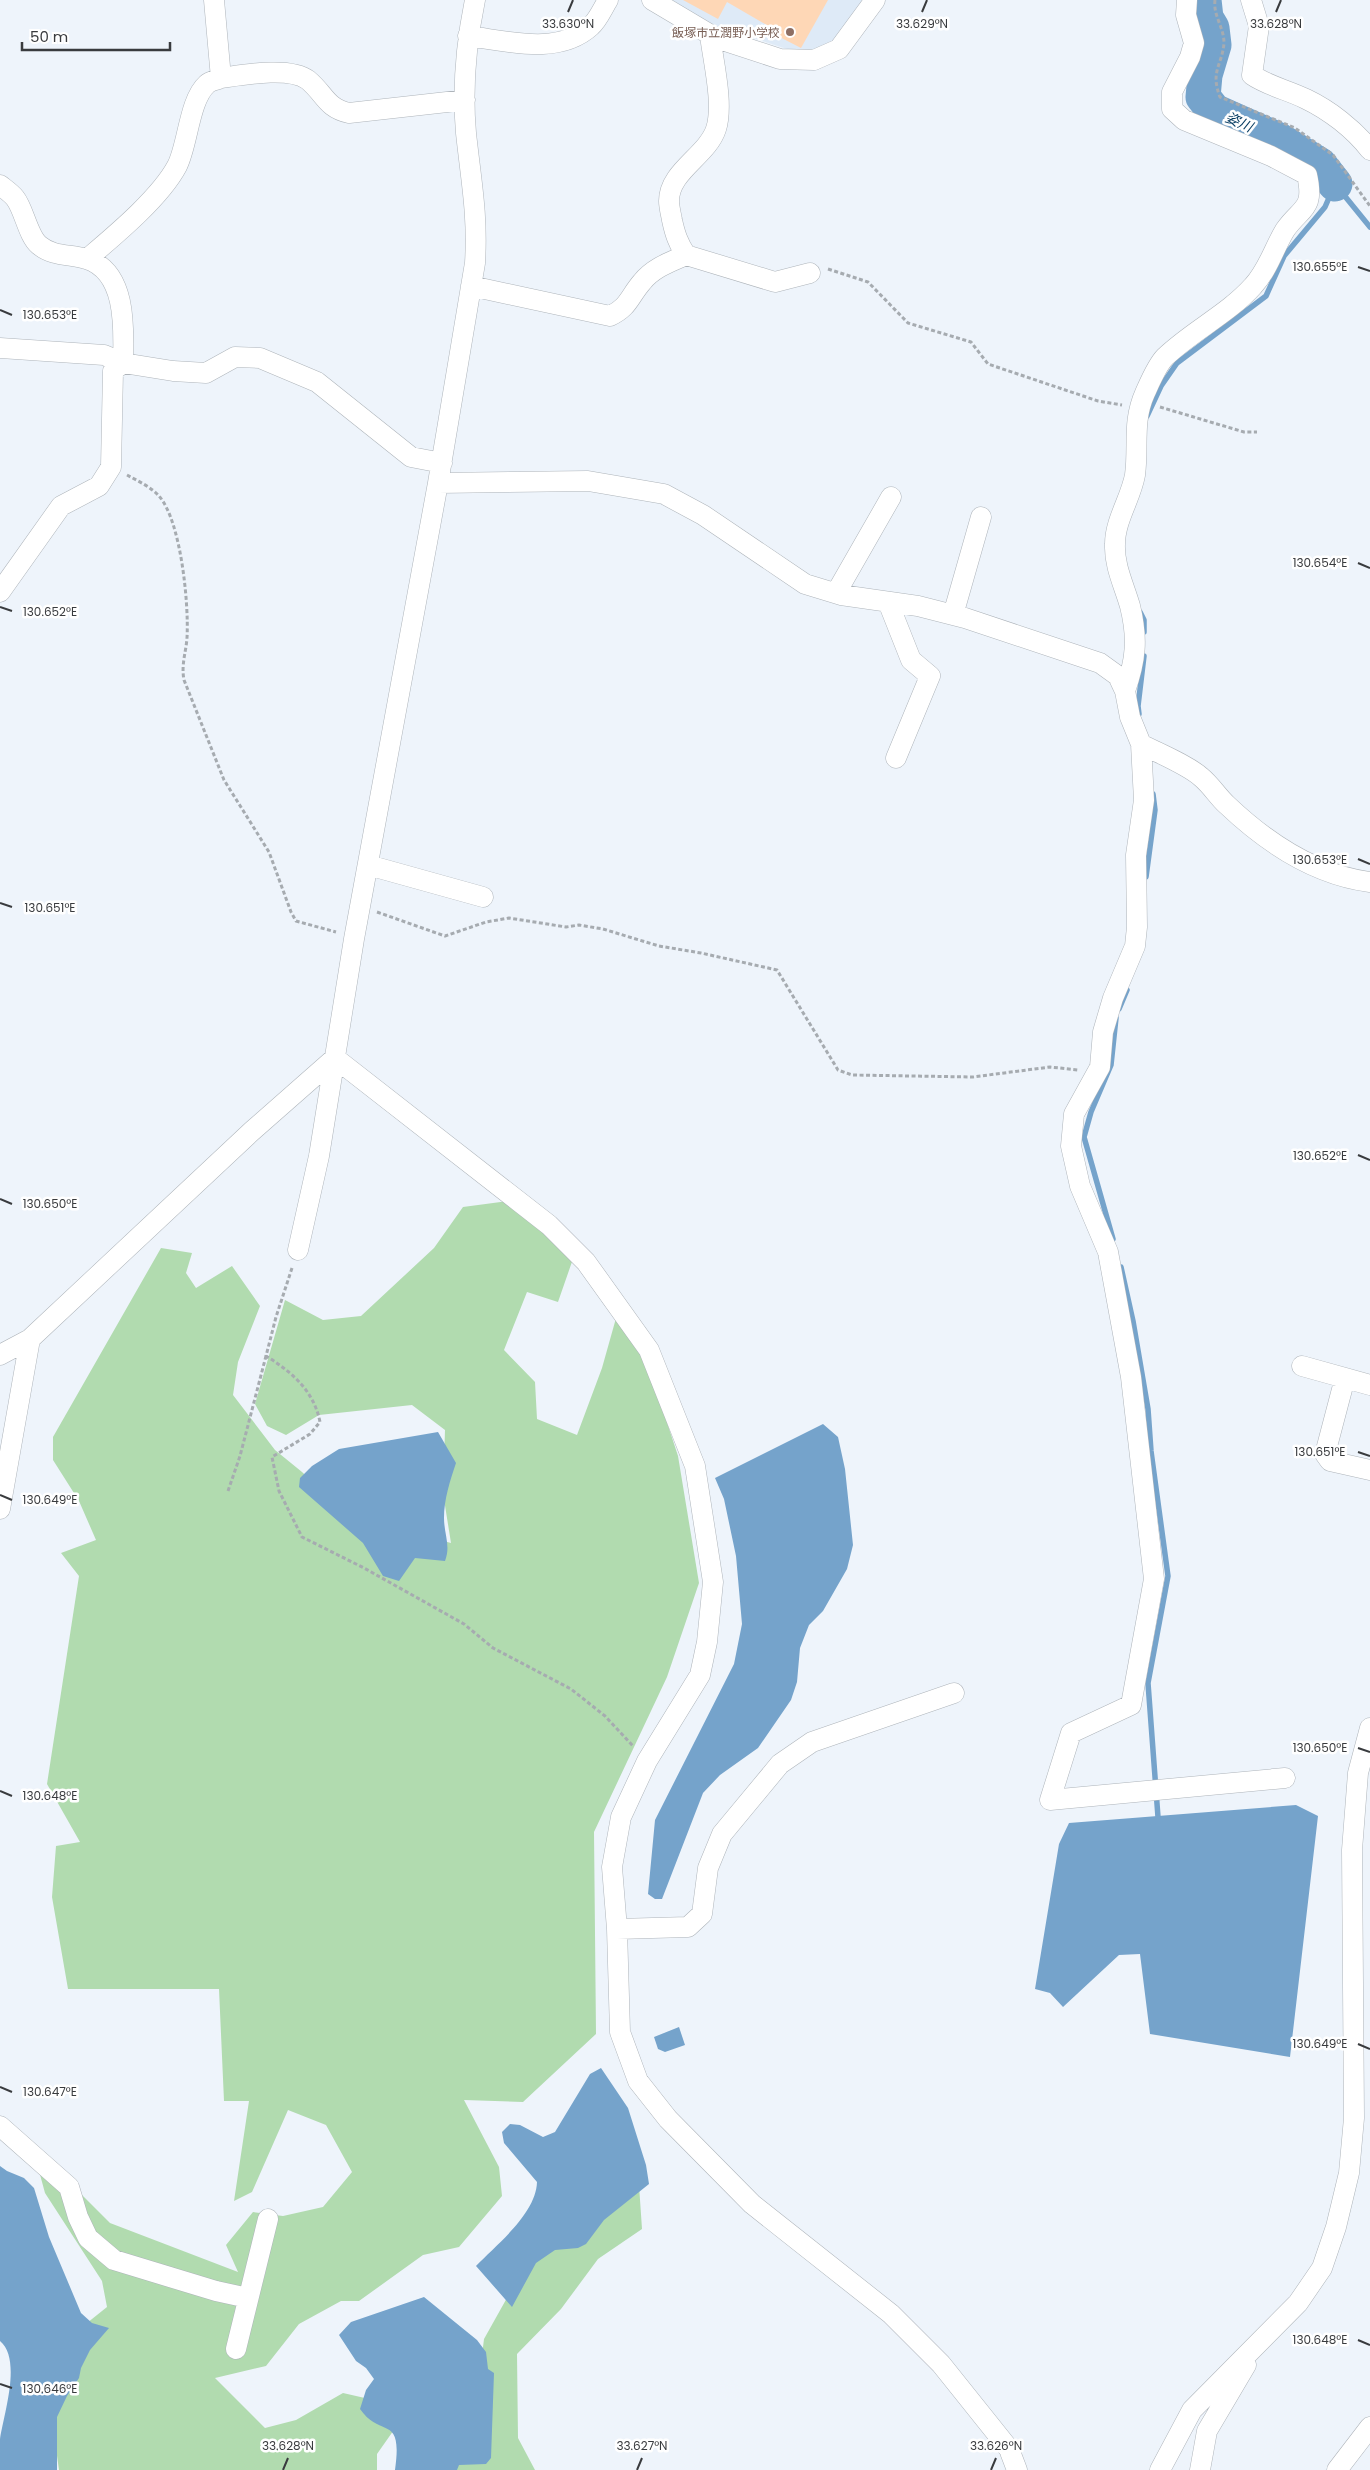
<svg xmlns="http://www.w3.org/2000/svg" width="1370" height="2470" font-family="Poppins,'Noto Sans JP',sans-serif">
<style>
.built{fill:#deeaf7}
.green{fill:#b1dbaf}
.water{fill:#75a3cb}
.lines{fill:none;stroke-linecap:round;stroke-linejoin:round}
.stream{stroke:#75a3cb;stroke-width:5.5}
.river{stroke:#75a3cb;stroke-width:35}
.building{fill:#fed7b6}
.minor-casing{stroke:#aeb4ba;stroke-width:21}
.path{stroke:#a6abb0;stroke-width:3;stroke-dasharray:4 2.5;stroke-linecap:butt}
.minor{stroke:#fff;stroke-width:20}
.ticks{fill:none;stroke:#393b3e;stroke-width:2}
.education-dot{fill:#8d6e63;stroke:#fff;stroke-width:2}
.labels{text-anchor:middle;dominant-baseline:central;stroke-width:5;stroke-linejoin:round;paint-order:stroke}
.education-label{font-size:12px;fill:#785e54;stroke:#fff;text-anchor:end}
.water-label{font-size:14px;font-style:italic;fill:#00375d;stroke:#fff}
.ticks-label{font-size:12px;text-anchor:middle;fill:#393b3e;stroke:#fff;stroke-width:5;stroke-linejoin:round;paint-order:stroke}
</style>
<rect width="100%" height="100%" fill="#eef4fb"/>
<!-- built -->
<path class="built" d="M 668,0 L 869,0 L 839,40 L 814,49 L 796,52 L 712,24 Z"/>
<!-- green -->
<path class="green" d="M 516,1200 L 574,1256 L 558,1302 L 527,1292 L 504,1350 L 535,1382 L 537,1419 L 577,1435 L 602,1368 L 620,1304 L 658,1395 L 678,1456 L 699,1583 L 667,1677 L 594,1832 L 596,2034 L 523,2102 L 464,2100 L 499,2167 L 502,2196 L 459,2247 L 423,2255 L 359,2301 L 341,2301 L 299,2324 L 266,2366 L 215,2378 L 265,2428 L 296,2420 L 343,2393 L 391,2404 L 403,2417 L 377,2454 L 377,2470 L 59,2470 L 51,2413 L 82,2327 L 107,2307 L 102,2281 L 45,2193 L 32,2145 L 110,2223 L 238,2272 L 226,2245 L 253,2212 L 283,2216 L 323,2207 L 352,2172 L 326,2125 L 288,2110 L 252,2192 L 234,2201 L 249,2101 L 224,2101 L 219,1989 L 68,1989 L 52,1897 L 56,1846 L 80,1842 L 47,1784 L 79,1576 L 61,1553 L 96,1540 L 79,1501 L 53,1460 L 53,1437 L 161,1248 L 192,1253 L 186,1273 L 196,1288 L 232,1266 L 260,1306 L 238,1362 L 233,1395 L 275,1450 L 302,1472 L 364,1532 L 413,1533 L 451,1543 L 443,1493 L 445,1430 L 412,1405 L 319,1415 L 286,1435 L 267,1426 L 255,1404 L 285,1300 L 323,1320 L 361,1316 L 434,1248 L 463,1207 Z
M 639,2185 L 642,2229 L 598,2259 L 561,2309 L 517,2354 L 518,2438 L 535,2470 L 443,2470 L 477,2396 L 484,2339 L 512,2289 L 527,2245 Z"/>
<!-- water -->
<path class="water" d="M 823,1424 L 838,1437 L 845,1469 L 853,1545 L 847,1569 L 823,1611 L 809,1625 L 800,1648 L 797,1682 L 791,1700 L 758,1748 L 720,1775 L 703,1793 L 662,1899 L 655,1899 L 648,1894 L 655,1820 L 734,1664 L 742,1624 L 736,1556 L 724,1499 L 715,1478 Z
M 438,1432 L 456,1463 C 450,1481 444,1499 444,1518 C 444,1534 451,1546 445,1561 L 415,1558 L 399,1581 L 383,1576 L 363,1543 L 299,1487 L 300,1478 L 312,1466 L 339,1449 Z
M 1296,1805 L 1318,1816 L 1290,2057 L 1150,2034 L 1140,1954 L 1119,1955 L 1063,2007 L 1050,1993 L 1035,1989 L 1059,1844 L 1069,1823 Z
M 679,2027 L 685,2045 L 665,2052 L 658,2049 L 654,2037 Z
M 601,2068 L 628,2108 L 646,2165 L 649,2184 L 604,2220 L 586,2244 L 578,2248 L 555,2250 L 536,2263 L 512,2307 L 476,2266 C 497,2244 536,2214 537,2182 L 504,2143 L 502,2132 L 510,2124 L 520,2125 L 543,2137 L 555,2132 L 590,2074 Z
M 0,2166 L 7,2171 L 24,2178 L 34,2188 L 49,2237 L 81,2313 L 92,2323 L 109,2328 L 90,2350 L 81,2368 L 79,2378 L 67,2396 L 57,2417 L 57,2470 L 0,2470 C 0,2460 0,2449 0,2439 C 4,2413 22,2359 0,2341 Z
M 424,2297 L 477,2340 L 486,2352 L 488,2369 L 494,2373 L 491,2458 L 486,2464 L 459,2465 L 457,2470 L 395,2470 C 403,2413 381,2439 360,2409 L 366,2390 L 374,2379 L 366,2368 L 356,2361 L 339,2335 L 351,2322 Z"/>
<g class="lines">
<!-- stream -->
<path class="stream" d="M 1147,416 L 1161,386 L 1177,363 L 1266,296 L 1284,256 L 1325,207 L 1335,184 L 1370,227
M 1140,612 L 1144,620 L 1144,632
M 1139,714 L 1138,706 L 1144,656
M 1146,877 L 1155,810 L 1153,794
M 1119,1009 L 1127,990
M 1113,1239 L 1084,1137 L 1091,1112 L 1111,1065 L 1116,1018
M 1121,1267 L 1133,1321 L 1148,1409 L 1151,1451 L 1168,1576 L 1148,1683 L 1158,1817"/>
<!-- river -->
<path class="river" d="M 1204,0 L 1206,18 L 1212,28 L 1214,45 L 1205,75 L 1203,97 L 1214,111 L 1279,140 L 1320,165 L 1335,184"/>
</g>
<!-- building -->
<path class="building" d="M 683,0 L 828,0 L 801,48 L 768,31 L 770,27 L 727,2 L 718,19 Z"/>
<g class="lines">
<defs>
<path id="minor" d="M 652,0 L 716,38 L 780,59 L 814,60 L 839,49 L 875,0
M 1251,0 L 1259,26 L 1252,75 C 1268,86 1288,90 1306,99 C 1329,110 1354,129 1370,150
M 468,36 C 508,41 558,56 591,26 C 598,20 603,8 608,0
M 221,78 C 242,75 290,66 308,80 C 325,94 326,108 349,113 L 465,100
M 0,185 C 5,189 11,193 15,198 C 24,209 28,236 39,245 C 53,257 71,254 86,259 C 127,271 124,329 123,363 L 113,371 L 111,467 L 99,486 L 61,506 L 0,592
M 686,255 L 775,282 L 810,273
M 87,259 C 114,236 160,198 177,166 C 188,145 189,100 207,84 C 210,81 217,80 221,78 L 214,0
M 471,286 L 610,316 C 629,307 629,297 642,282 C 653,268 670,262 686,255 C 678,243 675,234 672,220 C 671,214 669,207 669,201 C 669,171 707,156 716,129 C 724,104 713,61 710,35
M 0,348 L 104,355 L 123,363 L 173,371 L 206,373 L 235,357 L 260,358 L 317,382 L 411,457 L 442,463
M 438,483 L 588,481 L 664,494 L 703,515 L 805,584 L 841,595 L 918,606 L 965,618 L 1100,663 L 1118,676 L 1125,691 L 1130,717 L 1141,744 L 1144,800 L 1136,855 L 1137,927 L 1135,946 L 1113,998 L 1103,1032 L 1100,1067 L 1074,1114 L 1071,1146 L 1080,1186 L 1108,1252 L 1131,1377 L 1154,1579 L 1131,1705 L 1071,1733 L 1050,1800 L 1285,1778
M 836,593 L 891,497
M 888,602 L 911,660 L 930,676 L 896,758
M 953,615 L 981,517
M 1125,691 C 1136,660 1138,638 1130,606 C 1124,585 1114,566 1115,544 C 1115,520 1131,498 1135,475 C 1139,446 1132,422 1145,393 C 1150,382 1157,365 1165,357 C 1192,331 1228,314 1253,286 C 1268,270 1274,248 1285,230 C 1301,207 1315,210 1307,175 L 1271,156 L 1184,120 L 1172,109 L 1172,92 L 1190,57 L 1194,43 L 1186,15 L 1187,0
M 1141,744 C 1158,753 1188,765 1201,777 C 1211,785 1218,797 1227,805 C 1267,843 1315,875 1370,882
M 368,865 L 483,897
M 335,1058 L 549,1225 L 586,1262 L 649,1350 L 695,1466 L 713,1582 L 707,1642 L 700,1675 L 647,1761 L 621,1817 L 612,1867 L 617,1929 L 620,2032 L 638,2081 L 668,2119 L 752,2204 L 891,2314 L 941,2364 L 1009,2449 L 1017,2470
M 298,1250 L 319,1156 L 354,939 L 438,483 L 475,263 C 478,215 471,180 466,133 C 462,88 466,44 475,0
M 0,1355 L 30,1339 L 252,1131 L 335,1058
M 1302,1366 L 1370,1385
M 1345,1378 L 1325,1454 L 1330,1461 L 1370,1470
M 0,1509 L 30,1339
M 617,1929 L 688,1927 L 702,1914 L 708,1868 L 722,1834 L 780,1764 L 812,1742 L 954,1693
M 0,2126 L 69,2187 L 78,2217 L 88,2238 L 114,2260 L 216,2291 L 248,2298
M 236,2349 L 268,2219
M 1160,2470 L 1192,2410 L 1298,2303 L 1322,2268 L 1336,2227 L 1349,2173 L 1354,2118 L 1352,1850 L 1358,1773 L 1370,1728
M 1200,2470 L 1207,2431 L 1246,2365
M 1337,2470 L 1370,2427"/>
</defs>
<!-- minor casing -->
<use href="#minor" class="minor-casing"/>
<!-- path -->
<path class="path" d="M 1215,0 C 1213,16 1224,27 1224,43 C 1222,66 1210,71 1220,97 L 1295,128 L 1333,155 L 1370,206
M 828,269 L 868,282 L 908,323 L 971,342 L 988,364 L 1098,401 L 1122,405
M 1160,407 L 1244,432 L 1257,432
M 127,475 C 138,481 151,487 159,496 C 181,521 189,604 187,638 C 186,652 181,665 184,680 L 224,780 L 269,852 L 291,912 L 296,921 L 336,932
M 377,912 L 445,936 L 486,922 L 509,918 L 566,927 L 579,925 L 603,929 L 659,946 L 701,953 L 777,970 L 838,1070 L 852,1075 L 973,1077 L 1050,1067 L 1078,1070
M 292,1268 L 276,1317 L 266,1356 C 292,1372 314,1391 320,1422 L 310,1434 L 272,1457 L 279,1491 L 302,1537 L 364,1568 L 464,1624 L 493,1648 L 571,1689 L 605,1716 L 633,1746
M 228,1491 L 240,1456 L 266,1356"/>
<!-- minor -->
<use href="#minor" class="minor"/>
</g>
<!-- ticks -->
<path class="ticks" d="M 568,12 L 573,0M 922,12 L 927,0M 1276,12 L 1281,0M 1358,267 L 1370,271M 0,310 L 12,315M 1358,563 L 1370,568M 0,607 L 12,611M 1358,859 L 1370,864M 0,903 L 12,907M 1358,1155 L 1370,1160M 0,1199 L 12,1204M 1358,1452 L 1370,1456M 0,1495 L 12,1500M 1358,1748 L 1370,1752M 0,1791 L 12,1796M 1358,2044 L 1370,2049M 0,2087 L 12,2092M 1358,2340 L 1370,2345M 0,2384 L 12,2388M 283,2470 L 288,2458M 637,2470 L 642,2458M 991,2470 L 996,2458"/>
<!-- markers -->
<circle class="education-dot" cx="790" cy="32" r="5"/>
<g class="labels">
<!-- education labels -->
<g class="education-label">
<text x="780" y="32">飯塚市立潤野小学校</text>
</g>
<!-- water labels -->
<g class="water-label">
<text transform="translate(1239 122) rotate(24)">姿川</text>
</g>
</g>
<g class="ticks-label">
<text x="568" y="28">33.630°N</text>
<text x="922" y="28">33.629°N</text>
<text x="1276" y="28">33.628°N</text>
<text x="1320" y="271">130.655°E</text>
<text x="50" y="319">130.653°E</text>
<text x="1320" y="567">130.654°E</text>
<text x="50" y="616">130.652°E</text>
<text x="1320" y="864">130.653°E</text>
<text x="50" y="912">130.651°E</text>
<text x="1320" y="1160">130.652°E</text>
<text x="50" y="1208">130.650°E</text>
<text x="1320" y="1456">130.651°E</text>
<text x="50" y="1504">130.649°E</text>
<text x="1320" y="1752">130.650°E</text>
<text x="50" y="1800">130.648°E</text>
<text x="1320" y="2048">130.649°E</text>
<text x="50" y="2096">130.647°E</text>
<text x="1320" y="2344">130.648°E</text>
<text x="50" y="2393">130.646°E</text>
<text x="288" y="2450">33.628°N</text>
<text x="642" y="2450">33.627°N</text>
<text x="996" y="2450">33.626°N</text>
</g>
<!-- scale -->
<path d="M22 42v8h148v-8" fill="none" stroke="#393b3e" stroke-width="2.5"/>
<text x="30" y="42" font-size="15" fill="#393b3e" stroke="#ffffff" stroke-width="4" paint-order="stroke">50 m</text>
</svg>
